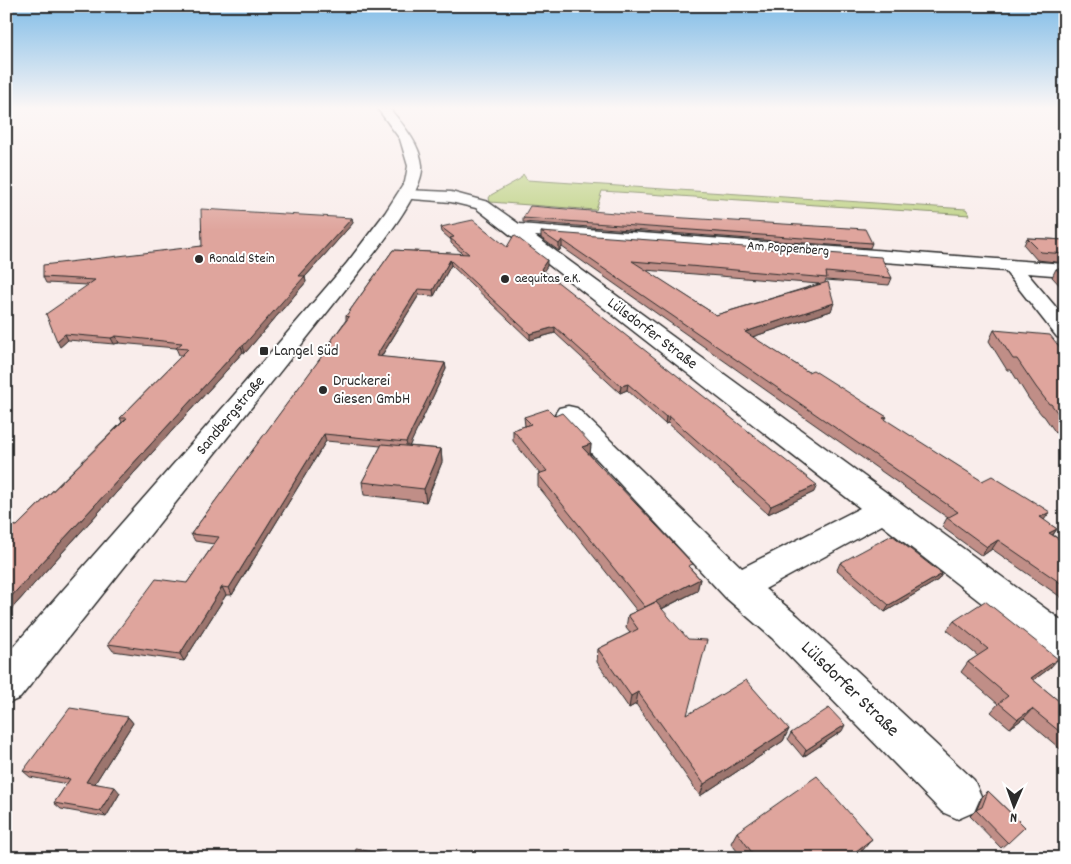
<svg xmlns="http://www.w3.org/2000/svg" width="1071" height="864" font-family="Dekko,sans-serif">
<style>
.green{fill:#c0d388;stroke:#767f5a}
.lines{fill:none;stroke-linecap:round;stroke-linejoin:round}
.minor-casing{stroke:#2b2b2b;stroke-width:3}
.tertiary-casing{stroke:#2b2b2b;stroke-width:3}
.minor{fill:#fff;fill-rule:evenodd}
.tertiary{fill:#fff;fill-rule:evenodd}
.wall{fill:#c08e87;stroke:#2b2b2b;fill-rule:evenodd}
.shaded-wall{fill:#9c746e;stroke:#2b2b2b}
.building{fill:#dfa59d;stroke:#2b2b2b}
.poi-dot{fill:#2b2b2b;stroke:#fff;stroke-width:2}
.labels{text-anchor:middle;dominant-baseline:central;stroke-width:4;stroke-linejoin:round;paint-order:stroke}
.far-street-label{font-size:14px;fill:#2b2b2b;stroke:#fff}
.far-poi-label{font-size:14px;fill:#2b2b2b;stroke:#fff;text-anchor:start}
.street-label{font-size:16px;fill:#2b2b2b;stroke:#fff}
.poi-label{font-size:16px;fill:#2b2b2b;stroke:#fff;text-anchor:start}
.near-street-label{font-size:19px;fill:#2b2b2b;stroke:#fff}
</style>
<rect width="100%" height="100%" fill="#f9edeb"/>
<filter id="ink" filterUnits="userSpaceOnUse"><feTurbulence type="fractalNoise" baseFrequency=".02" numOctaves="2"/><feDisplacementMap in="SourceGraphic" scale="10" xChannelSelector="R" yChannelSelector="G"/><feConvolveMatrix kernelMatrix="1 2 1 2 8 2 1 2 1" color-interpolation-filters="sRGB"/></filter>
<g filter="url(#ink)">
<!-- green -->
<path class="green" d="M 523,174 L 527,180 L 966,209 L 970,215 L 602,191 L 596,210 L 490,202 L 489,198 L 491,195 L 520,179 Z"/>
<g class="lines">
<defs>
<path id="minor" d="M 405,190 L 451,192 L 488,202 L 519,224 L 1065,264 L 1065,276 L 1027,273 L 1065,318 L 1065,339 L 1057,337 L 1005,271 L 535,236 L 1065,623 L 1065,662 L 1051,657 L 882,525 L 765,589 L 798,616 L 974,780 L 981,796 L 974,812 L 958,819 L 942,812 L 772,638 L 725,597 L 555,414 L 559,408 L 568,406 L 577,408 L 742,568 L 860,508 L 476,208 L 451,202 L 400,198 L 397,195 L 400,192 Z"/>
<path id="tertiary" d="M 378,109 L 390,109 C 403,125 420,144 422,165 C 425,191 377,250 360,271 L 20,698 L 6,704 L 6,655 L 235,394 L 347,263 L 385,213 L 405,182 L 408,166 L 400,139 Z"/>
</defs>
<!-- minor casing -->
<use href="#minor" class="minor-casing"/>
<!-- tertiary casing -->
<use href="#tertiary" class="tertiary-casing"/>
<!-- minor -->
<use href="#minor" class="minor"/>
<!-- tertiary -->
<use href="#tertiary" class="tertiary"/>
</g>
<!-- wall -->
<path class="wall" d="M 652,216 L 872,243 L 870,248 L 523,222 L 523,218 Z
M 352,218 L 353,223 L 305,277 L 306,282 L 245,353 L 243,352 L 6,615 L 6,525 L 17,526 L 122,422 L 120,418 L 182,355 L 179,355 L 176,348 L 119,343 L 114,344 L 68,340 L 60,347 L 87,285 L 46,283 L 43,277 L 202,246 Z
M 441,227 L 507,247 L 547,266 L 543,271 L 814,492 L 768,514 L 668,423 L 665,424 L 627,390 L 620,393 L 555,333 L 530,340 L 451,265 L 434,296 L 419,295 L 381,357 L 445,363 L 446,369 L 409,446 L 441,449 L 442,462 L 426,502 L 364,495 L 362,482 L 381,446 L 326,441 L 232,595 L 226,595 L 184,661 L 113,651 L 108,644 L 187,583 L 214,544 L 195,541 L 191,534 L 332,343 L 331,341 L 346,320 L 346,316 L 393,250 L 463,254 L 451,243 L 451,240 L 442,232 Z
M 541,232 L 892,278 L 889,285 L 826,280 L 825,282 L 831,311 L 752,337 L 808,372 L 887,417 L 885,420 L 1057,529 L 1053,535 L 1065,543 L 1065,600 L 992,549 L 982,556 L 942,527 L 947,518 L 948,518 L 562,247 L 559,251 L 541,238 ZM 645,270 L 819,284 L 716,315 Z
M 1027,238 L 1065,240 L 1065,263 L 1037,260 L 1024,245 Z
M 1056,269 L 1065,269 L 1065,291 L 1052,277 Z
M 994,330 L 1065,354 L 1065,446 L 1044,416 L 1042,415 L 1029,399 L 1011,370 L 1007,370 L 989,341 Z
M 555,416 L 591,444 L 590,455 L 700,579 L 697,591 L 662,609 L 687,715 L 789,729 L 783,741 L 700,796 L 636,704 L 629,708 L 597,662 L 598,649 L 630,633 L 626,628 L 628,615 L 637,611 L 538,486 L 538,474 L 540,474 L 513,441 L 513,430 L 525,426 L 524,417 Z
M 840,563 L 942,574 L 938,580 L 885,612 L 837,570 Z
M 954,621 L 1050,668 L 1033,680 L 1065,706 L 1065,753 L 1024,718 L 1010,728 L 991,712 L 998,704 L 961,672 L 968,662 L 978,656 L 947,630 Z
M 128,717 L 133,723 L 95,783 L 120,793 L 106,817 L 61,809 L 54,803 L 67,784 L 30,777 L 23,771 Z
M 842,731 L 803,757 L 788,739 L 791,733 Z
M 988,791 L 1025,827 L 1001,848 L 970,816 L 977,809 L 982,797 Z
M 737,832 L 863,850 L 852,858 L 742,858 L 731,843 Z"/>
<!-- shaded-wall -->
<path class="shaded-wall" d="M 352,218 L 353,223 L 305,277 L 306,282 L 245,353 L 243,346 L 299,276 Z
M 562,240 L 562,247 L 559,251 L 559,244 Z
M 450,260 L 451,265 L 434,296 L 433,290 Z
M 547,260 L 547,266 L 541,275 L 541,269 Z
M 418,289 L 419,295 L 377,363 L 376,356 Z
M 834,303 L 831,311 L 743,340 L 745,332 Z
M 555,327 L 555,333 L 530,340 L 530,334 Z
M 65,334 L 68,340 L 60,347 L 57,341 Z
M 116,336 L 119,343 L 114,344 L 111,338 Z
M 241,346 L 243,352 L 6,615 L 6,602 Z
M 445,363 L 446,369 L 408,449 L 406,442 Z
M 628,384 L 627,390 L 620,393 L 621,386 Z
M 669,416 L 668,423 L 665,424 L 666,417 Z
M 324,434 L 326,441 L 232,595 L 229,588 Z
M 591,444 L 590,455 L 582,447 Z
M 441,449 L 442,462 L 426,502 L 424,489 Z
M 817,485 L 814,492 L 768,514 L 771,506 Z
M 1050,512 L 1044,520 L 1040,517 Z
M 1057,529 L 1051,537 L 1049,533 Z
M 998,540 L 992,549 L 982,556 L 987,547 Z
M 942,574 L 938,580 L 885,612 L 889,605 Z
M 700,579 L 697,591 L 643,618 L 645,607 Z
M 222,587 L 226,595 L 184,661 L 180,654 Z
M 1058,659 L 1050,668 L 1023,688 L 1031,678 Z
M 638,692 L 636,704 L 629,708 L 631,696 Z
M 1032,709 L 1024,718 L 1010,728 L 1018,719 Z
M 128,717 L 133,723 L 92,788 L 86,782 Z
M 845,725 L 842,731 L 803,757 L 806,750 Z
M 789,729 L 783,741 L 700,796 L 704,784 Z
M 115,787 L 120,793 L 106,817 L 100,811 Z
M 872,839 L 863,850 L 852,858 L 847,858 Z"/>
<!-- building -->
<path class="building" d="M 530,206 L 652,216 L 865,229 L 872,243 L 523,218 Z
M 201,209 L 352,218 L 299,276 L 305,276 L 243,346 L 241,346 L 6,602 L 6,525 L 17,526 L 127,418 L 120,418 L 188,349 L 176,348 L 182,343 L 116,336 L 111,338 L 65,334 L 57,341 L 46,314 L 95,280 L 43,277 L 43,265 L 202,246 Z
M 473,220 L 507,247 L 514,235 L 547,260 L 541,269 L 817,485 L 771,506 L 669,416 L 666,417 L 628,384 L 621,386 L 555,327 L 530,334 L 450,260 L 433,290 L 418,289 L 376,356 L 445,363 L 406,442 L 324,434 L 229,588 L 222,587 L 180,654 L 108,644 L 156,579 L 187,583 L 219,537 L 191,534 L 333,341 L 331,341 L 349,317 L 346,316 L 393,250 L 469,254 L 450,238 L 454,237 L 441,227 Z
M 541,232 L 881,257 L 892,278 L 826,272 L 827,278 L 632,261 L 716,315 L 828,282 L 834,303 L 745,332 L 808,372 L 813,370 L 887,417 L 883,418 L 982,481 L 992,476 L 1050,512 L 1040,517 L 1057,529 L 1049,533 L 1065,543 L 1065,586 L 998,540 L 987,547 L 947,518 L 958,512 L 562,240 L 559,244 Z
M 1027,238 L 1065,240 L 1065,254 L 1041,252 Z
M 1056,269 L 1065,269 L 1065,278 Z
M 994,330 L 1050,335 L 1065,354 L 1065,423 L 1051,404 L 1049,404 L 1036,387 L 1017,359 L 1013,359 Z
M 548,409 L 555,416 L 562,413 L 591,444 L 582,447 L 693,564 L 688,566 L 700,579 L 645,607 L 538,474 L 547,471 L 513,430 L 531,424 L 524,417 Z
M 382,444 L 441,449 L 424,489 L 362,482 Z
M 892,535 L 942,574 L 889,605 L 840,563 Z
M 985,601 L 1058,659 L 1031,678 L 1065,706 L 1065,736 L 1032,709 L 1018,719 L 999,703 L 1008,696 L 968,662 L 988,649 L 954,621 Z
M 656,602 L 688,639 L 707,640 L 687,715 L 746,680 L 789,729 L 704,784 L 638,692 L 631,696 L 598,649 L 638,629 L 628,615 Z
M 70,708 L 128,717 L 86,782 L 115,787 L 100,811 L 54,803 L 70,779 L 23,771 Z
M 829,708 L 845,725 L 806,750 L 791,733 Z
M 817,776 L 872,839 L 847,858 L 756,858 L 737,832 Z
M 988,791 L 1025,827 L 1008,843 L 976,810 L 982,807 Z
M 356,849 L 403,857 L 354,858 Z
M 6,851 L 39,858 L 6,858 Z"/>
</g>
<!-- sky -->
<linearGradient id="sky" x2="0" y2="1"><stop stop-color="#80bce7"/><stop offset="0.47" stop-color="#fcf7f6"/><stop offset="1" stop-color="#fcf7f6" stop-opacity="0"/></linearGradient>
<rect width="1071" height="230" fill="url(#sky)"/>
<!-- markers -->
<g class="poi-dot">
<circle cx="199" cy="259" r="5"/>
<circle cx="505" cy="279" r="5"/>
<rect x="259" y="346" width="10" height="10" rx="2.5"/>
<circle cx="323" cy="390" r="5"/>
</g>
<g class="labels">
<!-- far-street labels -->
<g class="far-street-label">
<text transform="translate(788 249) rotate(4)">Am Poppenberg</text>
</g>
<!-- far-poi labels -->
<g class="far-poi-label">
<text x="209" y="259">Ronald Stein</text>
<text x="515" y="279">aequitas e.K.</text>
</g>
<!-- street labels -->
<g class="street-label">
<text transform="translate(652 334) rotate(37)">Lülsdorfer Straße</text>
<text transform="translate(231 416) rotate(-50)">Sandbergstraße</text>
</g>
<!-- poi labels -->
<g class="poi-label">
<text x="274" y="351">Langel Süd</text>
<text x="333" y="381">Druckerei<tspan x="333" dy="18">Giesen GmbH</tspan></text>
</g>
<!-- near-street labels -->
<g class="near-street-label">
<text transform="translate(849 690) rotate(44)">Lülsdorfer Straße</text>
</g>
</g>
<!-- margin -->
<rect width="1071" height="864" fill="none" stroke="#fff" stroke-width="25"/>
<rect x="12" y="12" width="1046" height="839" fill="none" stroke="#2b2b2b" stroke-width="2" filter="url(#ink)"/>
<!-- north arrow -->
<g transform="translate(1014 806) rotate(182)" stroke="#ffffff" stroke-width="4" paint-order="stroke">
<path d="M0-4L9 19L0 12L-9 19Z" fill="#2b2b2b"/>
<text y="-8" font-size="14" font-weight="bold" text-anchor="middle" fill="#2b2b2b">N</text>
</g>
</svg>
